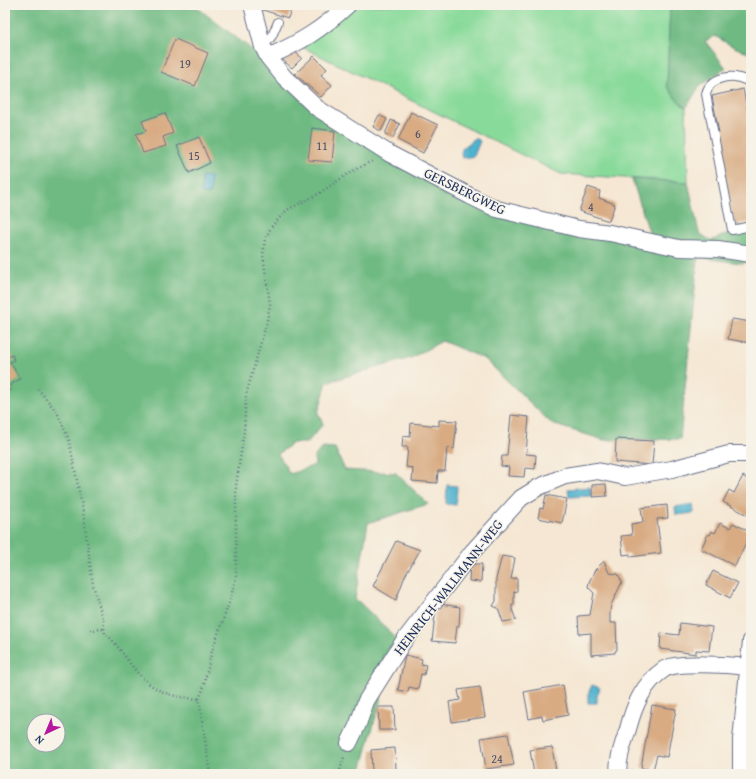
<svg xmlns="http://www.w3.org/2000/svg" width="756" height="779" font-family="'Gentium Book Plus',serif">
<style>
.green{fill:#88da9a;stroke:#52847c}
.forest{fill:#6eba82;stroke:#447470;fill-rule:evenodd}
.water{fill:#4fb2ce;stroke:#357096}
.building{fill:#d8ab83}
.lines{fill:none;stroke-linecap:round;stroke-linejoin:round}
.service-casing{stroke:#676f87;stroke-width:10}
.minor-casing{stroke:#676f87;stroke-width:18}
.path{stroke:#676f87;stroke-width:2.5;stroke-dasharray:1 3;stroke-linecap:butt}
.service{stroke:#fff;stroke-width:8}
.minor{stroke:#fff;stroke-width:16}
.labels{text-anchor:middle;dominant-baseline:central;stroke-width:3;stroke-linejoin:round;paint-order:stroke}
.number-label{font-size:12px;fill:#4a4e67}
.street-label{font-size:14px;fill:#1b2f5e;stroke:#f7f3e8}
</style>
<rect width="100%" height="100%" fill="#f7f3e8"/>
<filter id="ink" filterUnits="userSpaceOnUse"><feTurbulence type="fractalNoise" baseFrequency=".025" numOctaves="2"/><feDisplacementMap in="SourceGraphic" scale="8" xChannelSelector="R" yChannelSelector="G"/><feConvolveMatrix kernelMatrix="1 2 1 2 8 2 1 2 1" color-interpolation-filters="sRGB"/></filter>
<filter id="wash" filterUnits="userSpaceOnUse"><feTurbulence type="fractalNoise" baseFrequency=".012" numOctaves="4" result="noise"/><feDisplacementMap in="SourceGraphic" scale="16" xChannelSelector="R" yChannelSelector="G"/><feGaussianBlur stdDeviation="0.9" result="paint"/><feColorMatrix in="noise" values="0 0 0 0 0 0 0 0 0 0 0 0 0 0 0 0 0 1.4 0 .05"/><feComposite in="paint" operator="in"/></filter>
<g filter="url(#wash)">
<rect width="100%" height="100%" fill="#f5e7d3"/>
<!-- green -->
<path class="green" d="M 332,5 L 670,5 L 667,86 L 676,99 L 686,108 L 688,182 L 561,174 L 302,47 L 336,8 Z"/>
<!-- forest -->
<path class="forest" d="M 5,5 L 195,6 L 259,55 L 291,90 L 481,210 L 651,238 L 632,179 L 688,182 L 699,233 L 711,241 L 727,234 L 751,231 L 751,262 L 741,263 L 698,257 L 680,439 L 604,440 L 552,424 L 485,359 L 442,341 L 411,358 L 327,382 L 318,413 L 323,424 L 307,443 L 293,443 L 278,454 L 290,474 L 315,465 L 314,457 L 323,447 L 335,448 L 345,470 L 396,473 L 428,504 L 368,523 L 355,598 L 397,639 L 360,774 L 5,774 ZM 34,721 L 58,721 L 58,745 L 34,745 Z
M 670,5 L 751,5 L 751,58 L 750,54 L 732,46 L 715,36 L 705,41 L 726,68 L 699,87 L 686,108 L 676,99 L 667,86 Z"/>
<!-- water -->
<path class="water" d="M 474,139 L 478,139 L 480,141 L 474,156 L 463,158 L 461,155 L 462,149 Z
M 202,176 L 211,177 L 210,194 L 201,194 Z
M 447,485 L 457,486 L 456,505 L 446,504 Z
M 590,487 L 591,496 L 569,497 L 568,489 Z
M 693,504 L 694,513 L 676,515 L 675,507 Z
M 592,685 L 600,688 L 597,696 L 597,703 L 588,703 L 588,694 Z"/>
<g id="blocks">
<!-- building -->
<path class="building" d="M 265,5 L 293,5 L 288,18 L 263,10 Z
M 175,39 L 208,53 L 195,86 L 161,72 Z
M 293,50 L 302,58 L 292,68 L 283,60 Z
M 314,56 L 327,69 L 321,75 L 332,85 L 321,97 L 295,74 Z
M 743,89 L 751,126 L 751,222 L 734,225 L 717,134 L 719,133 L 712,96 Z
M 411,112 L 438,125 L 423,153 L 398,140 Z
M 165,113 L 173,133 L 163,137 L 166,146 L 143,153 L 136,134 L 146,131 L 142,121 Z
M 379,115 L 387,119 L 381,131 L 373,127 Z
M 391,120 L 400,124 L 393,138 L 385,134 Z
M 312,128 L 335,131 L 332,162 L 308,160 Z
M 199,137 L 210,163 L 189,173 L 177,146 Z
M 588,187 L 600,191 L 599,198 L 615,204 L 609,221 L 579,211 Z
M 732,319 L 751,322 L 751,343 L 728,339 Z
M 12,355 L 14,360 L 10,362 L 20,379 L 10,385 L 12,389 L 5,393 L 5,359 Z
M 511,415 L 529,417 L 526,454 L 536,455 L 535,469 L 525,468 L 524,477 L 508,476 L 509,467 L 501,466 L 502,456 L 507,456 Z
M 439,420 L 457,421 L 454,449 L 447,448 L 445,471 L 438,471 L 437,483 L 412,481 L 413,468 L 406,467 L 408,447 L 402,447 L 403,436 L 410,437 L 411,423 L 439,426 Z
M 616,439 L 654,441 L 652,465 L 615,462 Z
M 743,476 L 751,481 L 751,517 L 723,502 L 729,490 L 734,493 Z
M 606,484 L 607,496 L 592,497 L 592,485 Z
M 546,495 L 567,499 L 562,523 L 538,518 L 540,508 L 543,509 Z
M 667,505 L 668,518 L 657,519 L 661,553 L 630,557 L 630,554 L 623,555 L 621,536 L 632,535 L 631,524 L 643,522 L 641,508 Z
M 720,523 L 730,528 L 733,523 L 751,532 L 735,566 L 701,549 L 708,534 L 710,535 L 712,531 L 715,533 Z
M 396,541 L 420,550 L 405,576 L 396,600 L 373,586 Z
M 502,556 L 515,558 L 511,579 L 517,578 L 517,591 L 514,592 L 514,605 L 512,605 L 512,609 L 516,620 L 503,622 L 498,608 L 493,606 L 496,601 L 496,579 Z
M 604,561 L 609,573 L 618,574 L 622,582 L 611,605 L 610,613 L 610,623 L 616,623 L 617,650 L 615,651 L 615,653 L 591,655 L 591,633 L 579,634 L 578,616 L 590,615 L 594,593 L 588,587 L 589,582 L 595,570 Z
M 470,564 L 482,564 L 481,582 L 469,581 Z
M 713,571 L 738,583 L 730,598 L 706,585 Z
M 440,604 L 460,607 L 459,626 L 457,626 L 455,643 L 432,641 L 435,615 Z
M 680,623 L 712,627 L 709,651 L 696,650 L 696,654 L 660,649 L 661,633 L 679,635 Z
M 405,655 L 422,659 L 421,664 L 426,665 L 424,675 L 421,674 L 418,689 L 409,687 L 408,692 L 398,690 Z
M 563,685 L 568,715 L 543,720 L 542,716 L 529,719 L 524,692 Z
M 480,687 L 485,717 L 452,722 L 449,702 L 460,700 L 458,690 Z
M 652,705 L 676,709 L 667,757 L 657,755 L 653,770 L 641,768 Z
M 378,707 L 394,707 L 395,730 L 379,730 Z
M 508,734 L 514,765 L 486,769 L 481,738 Z
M 552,747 L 556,771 L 547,772 L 547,774 L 534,774 L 530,750 Z
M 395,748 L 396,770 L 372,772 L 371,750 Z
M 633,770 L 633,774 L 624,774 L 624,771 Z"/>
</g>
</g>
<g filter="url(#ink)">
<use href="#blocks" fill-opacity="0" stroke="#676f87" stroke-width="1"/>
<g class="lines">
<defs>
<path id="service" d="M 263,47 L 272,36 L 278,22
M 751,84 C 738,72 710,75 706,94 L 732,230 L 751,226"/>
<path id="minor" d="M 252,5 L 263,47 L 268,57 L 284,77 L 317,108 L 390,154 L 470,196 L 497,209 L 579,229 L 610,233 L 679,248 L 718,249 L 751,254
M 268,57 C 301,42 321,30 348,5
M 349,743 L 358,724 L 366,701 L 403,642 L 473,551 L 521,498 L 539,487 L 565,476 L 597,471 L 625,477 L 672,469 L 729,454 L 751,454
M 619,774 C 616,761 624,742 628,729 C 634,706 643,684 663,670 C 675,661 731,665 748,667
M 741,774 L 741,740 L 751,641"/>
</defs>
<!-- service casing -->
<use href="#service" class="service-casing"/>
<!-- minor casing -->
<use href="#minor" class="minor-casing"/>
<!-- path -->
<path class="path" d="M 38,389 L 57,412 L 69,440 L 83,511 L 93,585 L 103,619 L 105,634 C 114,640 120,650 127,659 C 147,688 164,697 199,699 L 210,774
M 90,630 L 102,629 L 105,631
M 199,699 L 203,690 L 211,654 L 230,600 L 236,577 L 236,486 L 244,432 L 246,395 L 267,321 L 270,304 L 263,255 L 265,239 L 272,226 L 287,210 L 318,194 L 351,172 L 372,161
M 339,774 L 344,757"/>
<!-- service -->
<use href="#service" class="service"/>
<!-- minor -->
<use href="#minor" class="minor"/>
</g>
</g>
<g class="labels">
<!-- number labels -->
<g class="number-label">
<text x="185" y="63">19</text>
<text x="418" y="133">6</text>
<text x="322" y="145">11</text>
<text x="194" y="155">15</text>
<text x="591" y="206">4</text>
<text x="497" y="758">24</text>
</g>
<!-- street labels -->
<g class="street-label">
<text transform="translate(465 191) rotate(26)">GERSBERGWEG</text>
<text transform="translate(448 587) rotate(-52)">HEINRICH-WALLMANN-WEG</text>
</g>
</g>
<!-- margin -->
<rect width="756" height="779" fill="none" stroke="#f7f3e8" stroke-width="20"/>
<!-- north arrow -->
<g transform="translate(46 733) rotate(224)"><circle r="19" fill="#f7f3e8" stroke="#9fa5b1"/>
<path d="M0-3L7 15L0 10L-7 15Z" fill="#b5179e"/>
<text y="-6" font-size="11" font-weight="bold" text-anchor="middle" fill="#1b2f5e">N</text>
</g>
</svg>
